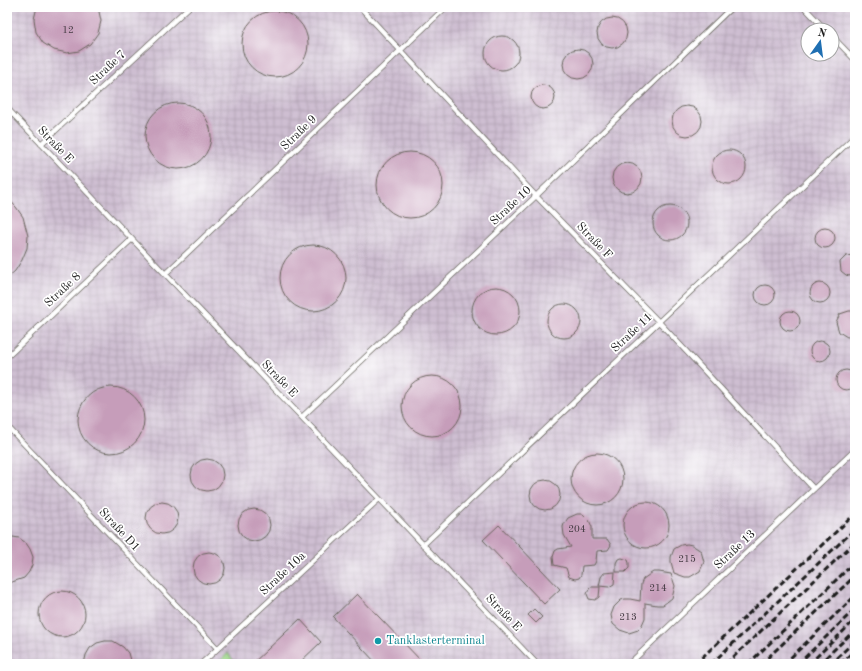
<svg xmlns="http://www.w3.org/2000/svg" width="862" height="671" font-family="'Old Standard TT',serif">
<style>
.industrial{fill:url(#industrial-grid);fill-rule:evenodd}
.grass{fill:url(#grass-tufts);stroke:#5c7852}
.building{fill:#c69dba}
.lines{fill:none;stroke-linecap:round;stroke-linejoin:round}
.lane-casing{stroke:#67645c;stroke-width:6}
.lane{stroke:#fff;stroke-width:4.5}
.rail{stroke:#1c1c1c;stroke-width:3;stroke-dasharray:6 3;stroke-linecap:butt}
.culture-dot{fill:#0f9aa8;stroke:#fff;stroke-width:1.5}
.labels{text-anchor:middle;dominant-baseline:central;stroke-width:3.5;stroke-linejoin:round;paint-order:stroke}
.number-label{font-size:10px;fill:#463c44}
.street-label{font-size:12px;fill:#1c1c1c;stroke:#fff}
.culture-label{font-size:12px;fill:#0d838f;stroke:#fff;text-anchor:start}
</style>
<defs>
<pattern id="industrial-grid" width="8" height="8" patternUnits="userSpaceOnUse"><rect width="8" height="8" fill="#cebed1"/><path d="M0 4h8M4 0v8" fill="none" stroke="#b0a3b3"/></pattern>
<pattern id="grass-tufts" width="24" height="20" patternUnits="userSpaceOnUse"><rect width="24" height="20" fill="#9bd487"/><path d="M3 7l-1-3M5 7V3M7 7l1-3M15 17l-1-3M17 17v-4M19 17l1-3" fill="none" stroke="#85b574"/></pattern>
</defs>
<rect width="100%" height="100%" fill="#fff"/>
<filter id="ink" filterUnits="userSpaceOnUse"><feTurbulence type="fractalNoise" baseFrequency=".025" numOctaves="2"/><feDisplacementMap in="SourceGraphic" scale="8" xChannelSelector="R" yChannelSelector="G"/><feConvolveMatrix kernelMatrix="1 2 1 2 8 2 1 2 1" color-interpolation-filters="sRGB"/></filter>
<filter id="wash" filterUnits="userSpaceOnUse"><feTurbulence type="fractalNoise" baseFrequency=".012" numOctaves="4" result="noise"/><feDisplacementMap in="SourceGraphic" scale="16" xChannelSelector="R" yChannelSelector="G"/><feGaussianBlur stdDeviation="0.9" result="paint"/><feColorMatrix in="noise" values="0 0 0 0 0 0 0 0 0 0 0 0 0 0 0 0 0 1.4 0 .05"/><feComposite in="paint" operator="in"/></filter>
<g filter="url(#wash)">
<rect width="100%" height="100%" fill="#f2ead2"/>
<!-- industrial -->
<path class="industrial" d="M 7,7 L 855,7 L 855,664 L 7,664 ZM 808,30 L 832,30 L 832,54 L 808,54 Z"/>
<!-- grass -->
<path class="grass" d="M 228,653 L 236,664 L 217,664 Z"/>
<g id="blocks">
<!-- building -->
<path class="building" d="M 37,7 L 98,7 L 101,21 L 98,33 L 90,44 L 79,51 L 67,53 L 54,50 L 43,43 L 36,32 L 34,19 Z
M242 44a33 33 0 1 1 66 0a33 33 0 1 1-66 0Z
M597 33a15 15 0 1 1 30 0a15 15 0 1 1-30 0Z
M485 53a17 17 0 1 1 34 0a17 17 0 1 1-34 0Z
M563 64a15 15 0 1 1 30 0a15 15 0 1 1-30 0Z
M531 97a12 12 0 1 1 24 0a12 12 0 1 1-24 0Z
M145 136a33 33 0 1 1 66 0a33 33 0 1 1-66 0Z
M672 121a15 15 0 1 1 30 0a15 15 0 1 1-30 0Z
M712 167a17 17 0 1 1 34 0a17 17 0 1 1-34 0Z
M377 185a33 33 0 1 1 66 0a33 33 0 1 1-66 0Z
M612 178a15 15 0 1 1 30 0a15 15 0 1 1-30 0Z
M 7,197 L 16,207 L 23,217 L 28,236 L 27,248 L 22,260 L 15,271 L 7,278 Z
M653 223a17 17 0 1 1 34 0a17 17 0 1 1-34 0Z
M815 238a10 10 0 1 1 20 0a10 10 0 1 1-20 0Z
M280 278a33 33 0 1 1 66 0a33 33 0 1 1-66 0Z
M 855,255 L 855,274 L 849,276 L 846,275 L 841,271 L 840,262 L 846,256 Z
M810 293a10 10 0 1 1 20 0a10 10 0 1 1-20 0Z
M755 295a10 10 0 1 1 20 0a10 10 0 1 1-20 0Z
M472 311a24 24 0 1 1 48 0a24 24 0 1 1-48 0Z
M547 321a17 17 0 1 1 34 0a17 17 0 1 1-34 0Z
M780 321a10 10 0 1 1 20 0a10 10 0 1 1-20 0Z
M 849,311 L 855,311 L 855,336 L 847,337 L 839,332 L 836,322 L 840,314 Z
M810 351a10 10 0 1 1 20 0a10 10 0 1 1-20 0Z
M836 380a10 10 0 1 1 20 0a10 10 0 1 1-20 0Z
M402 406a30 30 0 1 1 60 0a30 30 0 1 1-60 0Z
M78 420a33 33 0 1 1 66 0a33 33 0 1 1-66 0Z
M571 479a26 26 0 1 1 52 0a26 26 0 1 1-52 0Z
M191 475a16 16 0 1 1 32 0a16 16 0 1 1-32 0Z
M530 495a15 15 0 1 1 30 0a15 15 0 1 1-30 0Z
M146 518a16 16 0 1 1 32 0a16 16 0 1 1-32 0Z
M623 525a23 23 0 1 1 46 0a23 23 0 1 1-46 0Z
M238 525a16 16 0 1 1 32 0a16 16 0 1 1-32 0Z
M 577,514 L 583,514 L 589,520 L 592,527 L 592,539 L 607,539 L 611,545 L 608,550 L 597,551 L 596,561 L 594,565 L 582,566 L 581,575 L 579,578 L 575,579 L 569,577 L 566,568 L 554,565 L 553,557 L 555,551 L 558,549 L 571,547 L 564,535 L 563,527 L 564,524 L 568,518 Z
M 499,525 L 560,589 L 544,604 L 483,540 Z
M 7,536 L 19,538 L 26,543 L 30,549 L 33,557 L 32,565 L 29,572 L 24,578 L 12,582 L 7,583 Z
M 687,544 L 692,545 L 701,551 L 704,562 L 700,571 L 690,577 L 685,577 L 674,573 L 671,562 L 671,557 L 674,549 L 681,545 Z
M193 568a16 16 0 1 1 32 0a16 16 0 1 1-32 0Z
M 622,558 L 628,560 L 629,563 L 629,568 L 625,572 L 616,572 L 616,563 L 618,559 Z
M 615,572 L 614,584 L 609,587 L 599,586 L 601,577 L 604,573 Z
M 653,572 L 659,572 L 671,574 L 675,586 L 672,598 L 663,605 L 657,605 L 645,603 L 645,618 L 641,627 L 638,630 L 629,633 L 620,630 L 613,624 L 612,620 L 611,615 L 614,607 L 621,600 L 625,599 L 630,599 L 640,601 L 641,584 L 643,579 Z
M 591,587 L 600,587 L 599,597 L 595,600 L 589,599 L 587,594 L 589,589 Z
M39 614a23 23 0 1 1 46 0a23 23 0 1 1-46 0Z
M 357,594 L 424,664 L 377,664 L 333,617 Z
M 534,609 L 542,617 L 536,623 L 528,615 Z
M 300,619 L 321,642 L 298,664 L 252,664 Z
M 105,641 L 113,641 L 123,647 L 128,653 L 131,664 L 84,664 L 86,655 L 90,648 L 97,643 Z"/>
</g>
</g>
<g filter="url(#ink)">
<use href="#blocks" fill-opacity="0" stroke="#67645c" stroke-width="1"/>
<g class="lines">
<defs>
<path id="lane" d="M 360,7 L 536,196 L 659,322 L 814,489
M 804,7 L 826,30
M 832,36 L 855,60
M 7,108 L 537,664
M 41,144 L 189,7
M 165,274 L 446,7
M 7,357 L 132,239
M 302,417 L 536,196 L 732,7
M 7,426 L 217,648
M 423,545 L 855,136
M 7,662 L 9,664
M 201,664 L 379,499
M 629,664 L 855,450"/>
</defs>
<!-- lane casing -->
<use href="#lane" class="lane-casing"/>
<!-- lane -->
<use href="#lane" class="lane"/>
<!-- rail -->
<path class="rail" d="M 695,664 L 855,514
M 711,664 L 855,529
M 726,664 L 855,542
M 748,664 L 855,562
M 761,664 L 855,576
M 784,664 L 855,596
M 798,664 L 855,609
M 809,664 L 855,620
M 819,664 L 855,630
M 830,664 L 855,641
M 840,664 L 855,650
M 850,664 L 855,660"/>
</g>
</g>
<!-- markers -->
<circle class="culture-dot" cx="378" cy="641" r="4"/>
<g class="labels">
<!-- number labels -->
<g class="number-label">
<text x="68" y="30">12</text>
<text x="577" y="529">204</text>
<text x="687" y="559">215</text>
<text x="658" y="588">214</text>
<text x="628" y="617">213</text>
</g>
<!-- street labels -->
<g class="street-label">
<text transform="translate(108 68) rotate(-43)">Straße 7</text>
<text transform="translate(299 133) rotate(-44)">Straße 9</text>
<text transform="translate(55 145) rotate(46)">Straße E</text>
<text transform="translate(511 206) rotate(-43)">Straße 10</text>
<text transform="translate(594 241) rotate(46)">Straße F</text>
<text transform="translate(63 290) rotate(-43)">Straße 8</text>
<text transform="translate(632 333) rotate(-43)">Straße 11</text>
<text transform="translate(279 379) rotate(46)">Straße E</text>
<text transform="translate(119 530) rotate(47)">Straße D1</text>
<text transform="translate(735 550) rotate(-43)">Straße 13</text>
<text transform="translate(283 574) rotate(-43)">Straße 10a</text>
<text transform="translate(503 613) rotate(46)">Straße E</text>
</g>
<!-- culture labels -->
<g class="culture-label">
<text x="386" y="641">Tanklasterterminal</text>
</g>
</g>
<!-- margin -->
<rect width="862" height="671" fill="none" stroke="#fff" stroke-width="24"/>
<!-- north arrow -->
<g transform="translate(820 42) rotate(14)"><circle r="19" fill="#ffffff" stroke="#a4a4a4"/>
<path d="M0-3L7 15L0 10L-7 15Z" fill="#1f6fb2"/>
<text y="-6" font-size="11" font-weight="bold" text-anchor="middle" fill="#1c1c1c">N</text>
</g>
</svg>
